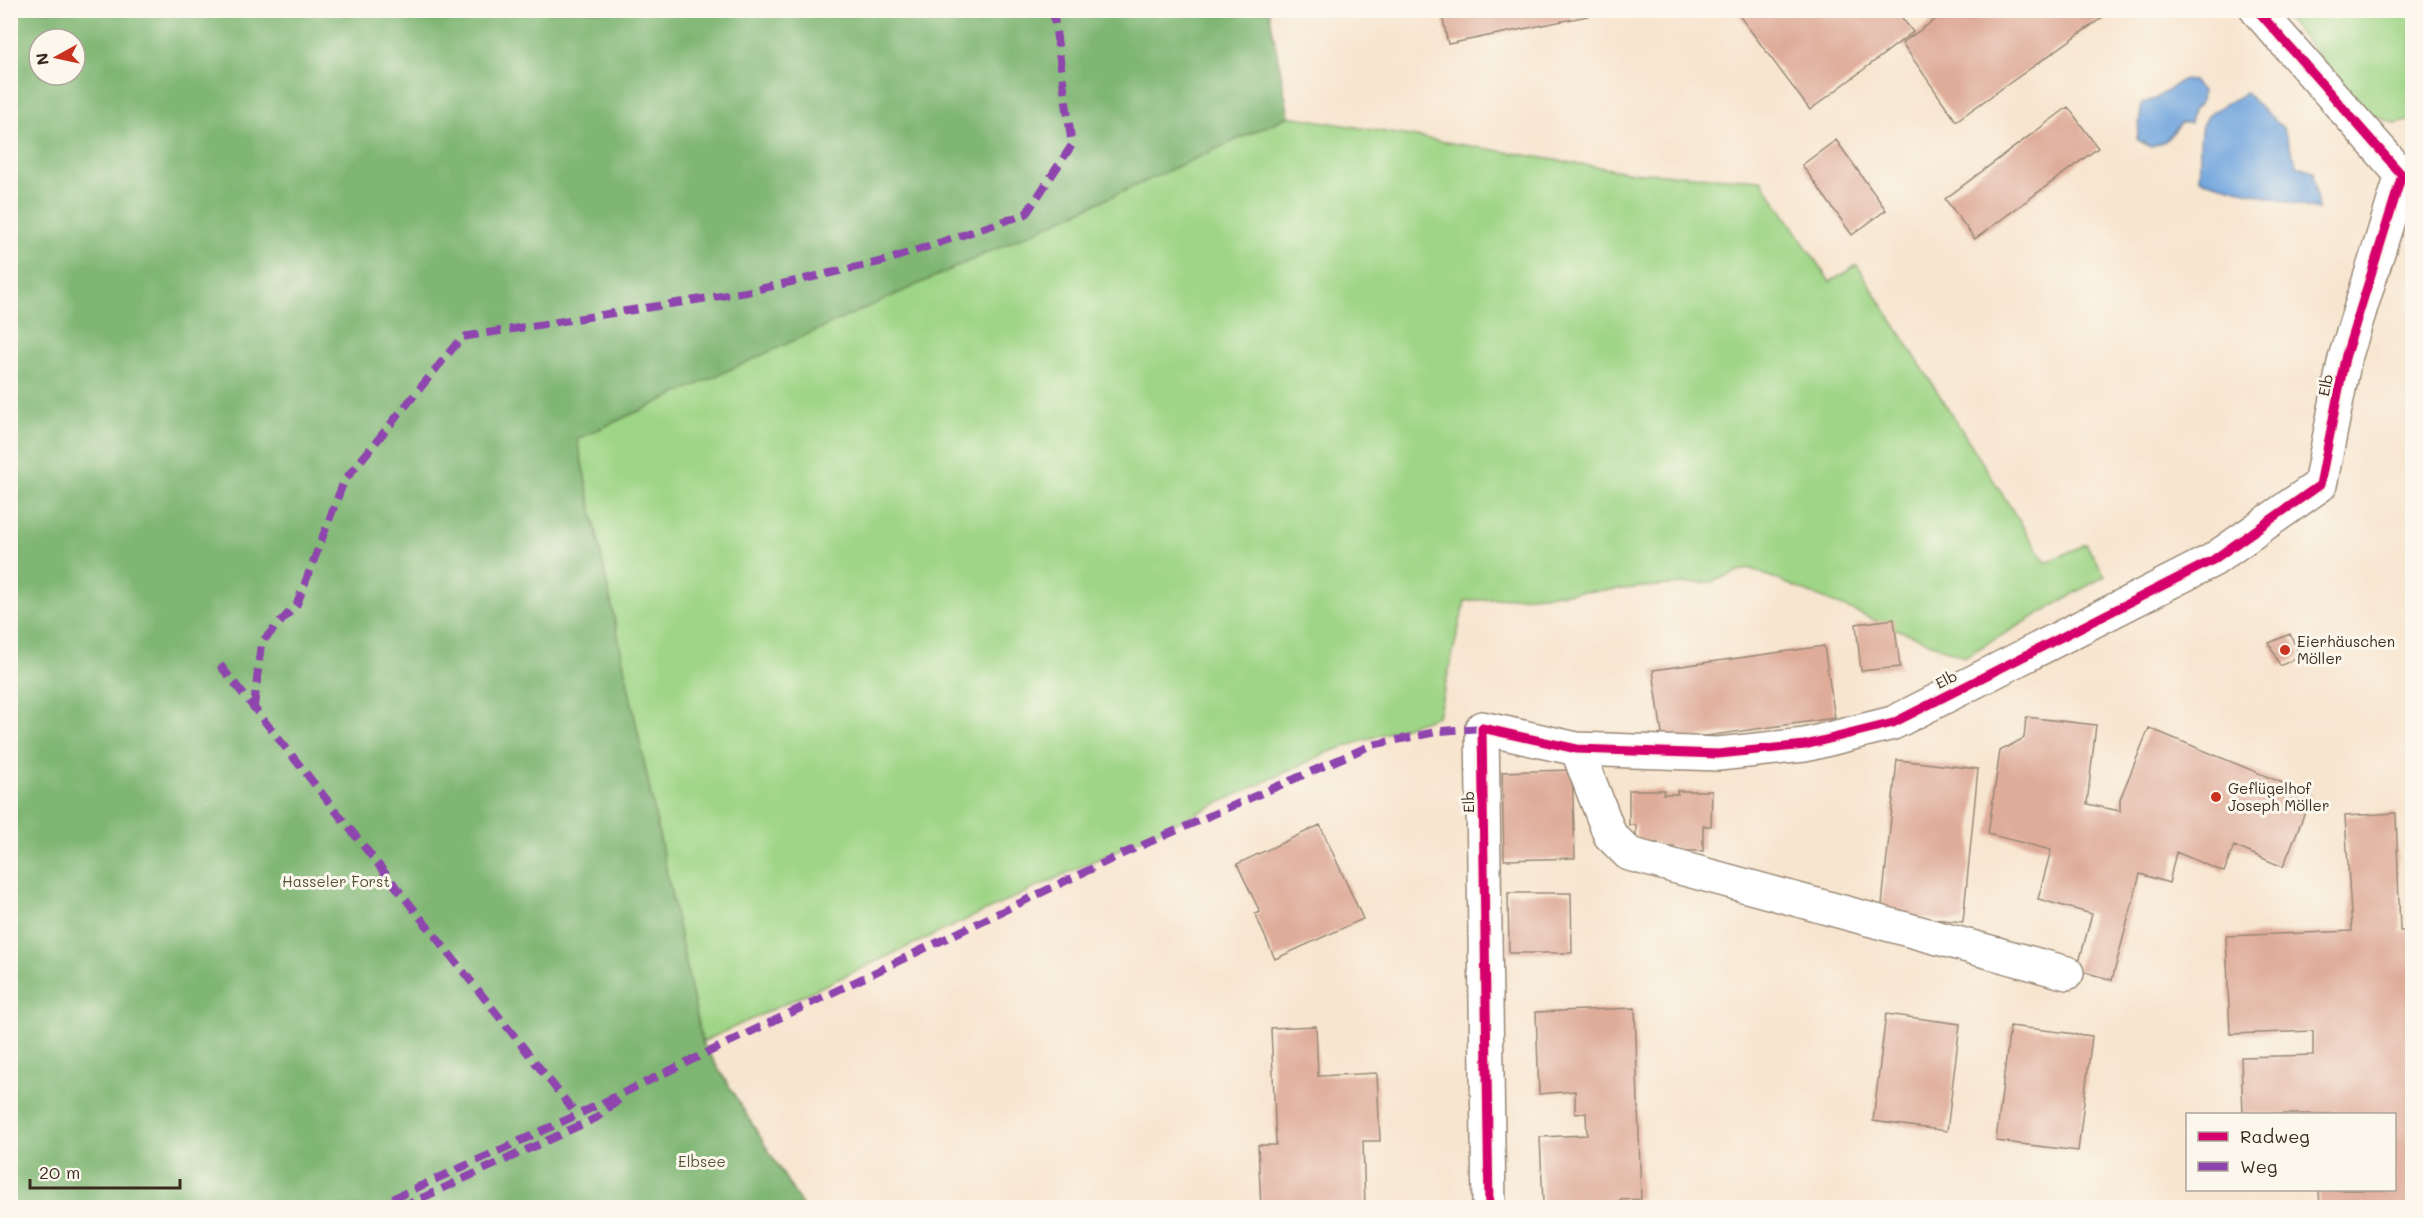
<svg xmlns="http://www.w3.org/2000/svg" width="2423" height="1218" font-family="Mali,sans-serif">
<style>
.green{fill:#9fd586;stroke:#6d8052;stroke-width:1.5}
.forest{fill:#7fb673;stroke:#5d7048;stroke-width:1.5;fill-rule:evenodd}
.water{fill:#72a6de;stroke:#56687e;stroke-width:1.5}
.building{fill:#dfac9a}
.lines{fill:none;stroke-linecap:round;stroke-linejoin:round}
.minor-casing{stroke:#998876;stroke-width:36}
.minor{stroke:#fff;stroke-width:33}
.quiet{stroke:#8e44ad;stroke-width:8;stroke-dasharray:15 8;stroke-linecap:butt}
.cycleway-casing{stroke:#fbf7ec;stroke-width:13}
.cycleway{stroke:#d6006c;stroke-width:9}
.poi-dot{fill:#c8321e;stroke:#fbf7ec;stroke-width:2}
.labels{text-anchor:middle;dominant-baseline:central;stroke-width:6;stroke-linejoin:round;paint-order:stroke}
.street-label{font-size:15px;fill:#3b2a1e;stroke:#fbf7ec}
.poi-label{font-size:15px;fill:#3b2a1e;stroke:#fbf7ec;text-anchor:start}
.park-label{font-size:15px;fill:#545538;stroke:#fbf7ec}
</style>
<rect width="100%" height="100%" fill="#fbf7ec"/>
<filter id="ink" filterUnits="userSpaceOnUse"><feTurbulence type="fractalNoise" baseFrequency=".0167" numOctaves="2"/><feDisplacementMap in="SourceGraphic" scale="12" xChannelSelector="R" yChannelSelector="G"/><feConvolveMatrix kernelMatrix="1 2 1 2 8 2 1 2 1" color-interpolation-filters="sRGB"/></filter>
<filter id="wash" filterUnits="userSpaceOnUse"><feTurbulence type="fractalNoise" baseFrequency=".008" numOctaves="4" result="noise"/><feDisplacementMap in="SourceGraphic" scale="24" xChannelSelector="R" yChannelSelector="G"/><feGaussianBlur stdDeviation="1.35" result="paint"/><feColorMatrix in="noise" values="0 0 0 0 0 0 0 0 0 0 0 0 0 0 0 0 0 1.4 0 .05"/><feComposite in="paint" operator="in"/></filter>
<g filter="url(#wash)">
<rect width="100%" height="100%" fill="#f7e5cf"/>
<!-- green -->
<path class="green" d="M 2280,11 L 2412,11 L 2412,120 L 2396,124 L 2367,113 Z
M 1289,116 L 1628,172 L 1761,180 L 1830,282 L 1857,265 L 2046,563 L 2086,544 L 2105,576 L 1964,657 L 1749,568 L 1711,582 L 1465,601 L 1438,716 L 1329,752 L 702,1042 L 577,439 Z"/>
<!-- forest -->
<path class="forest" d="M 10,11 L 1269,11 L 1289,116 L 577,439 L 702,1042 L 803,1207 L 11,1207 ZM 39,39 L 75,39 L 75,75 L 39,75 Z"/>
<!-- water -->
<path class="water" d="M 2182,80 L 2193,81 L 2202,91 L 2201,103 L 2193,110 L 2190,123 L 2181,123 L 2165,141 L 2150,147 L 2137,139 L 2142,103 L 2155,99 Z
M 2246,93 L 2283,128 L 2297,165 L 2313,171 L 2318,210 L 2199,179 C 2201,165 2198,133 2203,123 C 2210,110 2233,100 2246,93 Z"/>
<g id="blocks">
<!-- building -->
<path class="building" d="M 1441,10 L 1587,10 L 1588,16 L 1448,44 Z
M 1735,10 L 1896,10 L 1913,32 L 1810,110 Z
M 1949,10 L 2113,10 L 1956,121 L 1902,43 Z
M 2068,107 L 2098,148 L 1975,239 L 1945,199 Z
M 1836,140 L 1886,210 L 1852,235 L 1802,165 Z
M 1894,619 L 1900,667 L 1861,671 L 1856,624 Z
M 2290,634 L 2300,656 L 2280,666 L 2269,643 Z
M 1824,646 L 1835,718 L 1663,742 L 1653,670 Z
M 2026,717 L 2096,725 L 2087,804 L 2120,811 L 2120,799 L 2149,728 L 2312,795 L 2283,867 L 2234,846 L 2224,872 L 2176,852 L 2169,883 L 2140,874 L 2112,980 L 2077,970 L 2092,914 L 2038,899 L 2051,850 L 1988,834 L 2000,751 L 2024,738 Z
M 1897,760 L 1978,769 L 1963,922 L 1881,914 Z
M 1572,770 L 1575,858 L 1504,860 L 1502,772 Z
M 1629,790 L 1664,790 L 1663,794 L 1678,794 L 1677,791 L 1712,791 L 1711,826 L 1703,826 L 1703,851 L 1674,851 L 1674,847 L 1658,847 L 1658,843 L 1636,843 L 1636,825 L 1629,825 Z
M 2396,813 L 2400,931 L 2411,931 L 2412,953 L 2412,1208 L 2320,1208 L 2319,1190 L 2394,1190 L 2394,1114 L 2243,1114 L 2241,1057 L 2313,1055 L 2313,1031 L 2230,1034 L 2226,936 L 2352,931 L 2345,816 Z
M 1320,825 L 1363,919 L 1275,959 L 1255,914 L 1260,912 L 1237,864 Z
M 1508,893 L 1571,893 L 1572,953 L 1509,953 Z
M 1635,1008 L 1641,1199 L 1620,1200 L 1620,1208 L 1532,1208 L 1532,1203 L 1543,1203 L 1540,1137 L 1587,1135 L 1586,1113 L 1575,1114 L 1575,1091 L 1539,1094 L 1536,1012 Z
M 1886,1014 L 1960,1024 L 1947,1131 L 1873,1121 Z
M 1316,1026 L 1318,1076 L 1377,1073 L 1380,1141 L 1363,1141 L 1365,1208 L 1261,1208 L 1258,1145 L 1276,1145 L 1271,1028 Z
M 2010,1026 L 2092,1036 L 2078,1151 L 1996,1141 Z"/>
</g>
</g>
<g filter="url(#ink)">
<use href="#blocks" fill-opacity="0" stroke="#998876" stroke-width="1.5"/>
<g class="lines">
<defs>
<path id="minor" d="M 2257,10 L 2402,175 L 2412,182
M 1577,749 L 1610,835 L 1629,854 L 2067,973
M 1489,1208 L 1482,728 L 1577,749 L 1718,754 L 1805,745 L 1893,723 L 2213,560 L 2320,485 L 2345,358 L 2402,175 L 2412,168"/>
</defs>
<!-- minor casing -->
<use href="#minor" class="minor-casing"/>
<!-- minor -->
<use href="#minor" class="minor"/>
<!-- quiet -->
<path class="quiet" d="M 220,665 L 577,1115
M 254,707 L 261,643 L 297,604 L 344,481 L 462,337 L 746,292 L 884,261 L 1026,214 L 1072,145 L 1053,10
M 372,1208 L 577,1115 L 1120,855 L 1372,745 L 1441,731 L 1482,728 L 1482,731
M 400,1208 L 596,1118 L 620,1099"/>
<defs>
<path id="cycleway" d="M 1489,1208 L 1482,728 L 1577,749 L 1718,754 L 1805,745 L 1893,723 L 2213,560 L 2320,485 L 2345,358 L 2402,175 L 2257,10"/>
</defs>
<!-- cycleway casing -->
<use href="#cycleway" class="cycleway-casing"/>
<!-- cycleway -->
<use href="#cycleway" class="cycleway"/>
</g>
</g>
<!-- markers -->
<g class="poi-dot">
<circle cx="2285" cy="650" r="6"/>
<circle cx="2216" cy="797" r="6"/>
</g>
<g class="labels">
<!-- street labels -->
<g class="street-label">
<text transform="translate(2325 385) rotate(-79)">Elb</text>
<text transform="translate(1946 679) rotate(-27)">Elb</text>
<text transform="translate(1468 802) rotate(-91)">Elb</text>
</g>
<!-- poi labels -->
<g class="poi-label">
<text x="2297" y="641">Eierhäuschen<tspan x="2297" dy="17">Möller</tspan></text>
<text x="2228" y="788">Geflügelhof<tspan x="2228" dy="17">Joseph Möller</tspan></text>
</g>
<!-- park labels -->
<g class="park-label">
<text x="336" y="881">Hasseler Forst</text>
<text x="702" y="1161">Elbsee</text>
</g>
</g>
<!-- margin -->
<rect width="2423" height="1218" fill="none" stroke="#fbf7ec" stroke-width="36"/>
<!-- legend -->
<rect x="2186" y="1113" width="210" height="78" fill="#fbf7ec" stroke="#aea59a" stroke-width="1.5"/>
<rect x="2198" y="1132" width="30" height="9" fill="#d6006c" stroke="#aea59a" stroke-width="1.5"/>
<text x="2240" y="1143" font-size="18" fill="#3b2a1e">Radweg</text>
<rect x="2198" y="1162" width="30" height="9" fill="#8e44ad" stroke="#aea59a" stroke-width="1.5"/>
<text x="2240" y="1173" font-size="18" fill="#3b2a1e">Weg</text>
<!-- north arrow -->
<g transform="translate(57 57) rotate(262)"><circle r="28" fill="#fbf7ec" stroke="#aea59a" stroke-width="1.5"/>
<path d="M0-4.5L10 22L0 15L-10 22Z" fill="#c8321e"/>
<text y="-9" font-size="16" font-weight="bold" text-anchor="middle" fill="#3b2a1e">N</text>
</g>
<!-- scale -->
<path d="M30 1179v9h150v-9" fill="none" stroke="#3b2a1e" stroke-width="3"/>
<text x="39" y="1179" font-size="18" fill="#3b2a1e" stroke="#fbf7ec" stroke-width="4.5" paint-order="stroke">20 m</text>
</svg>
